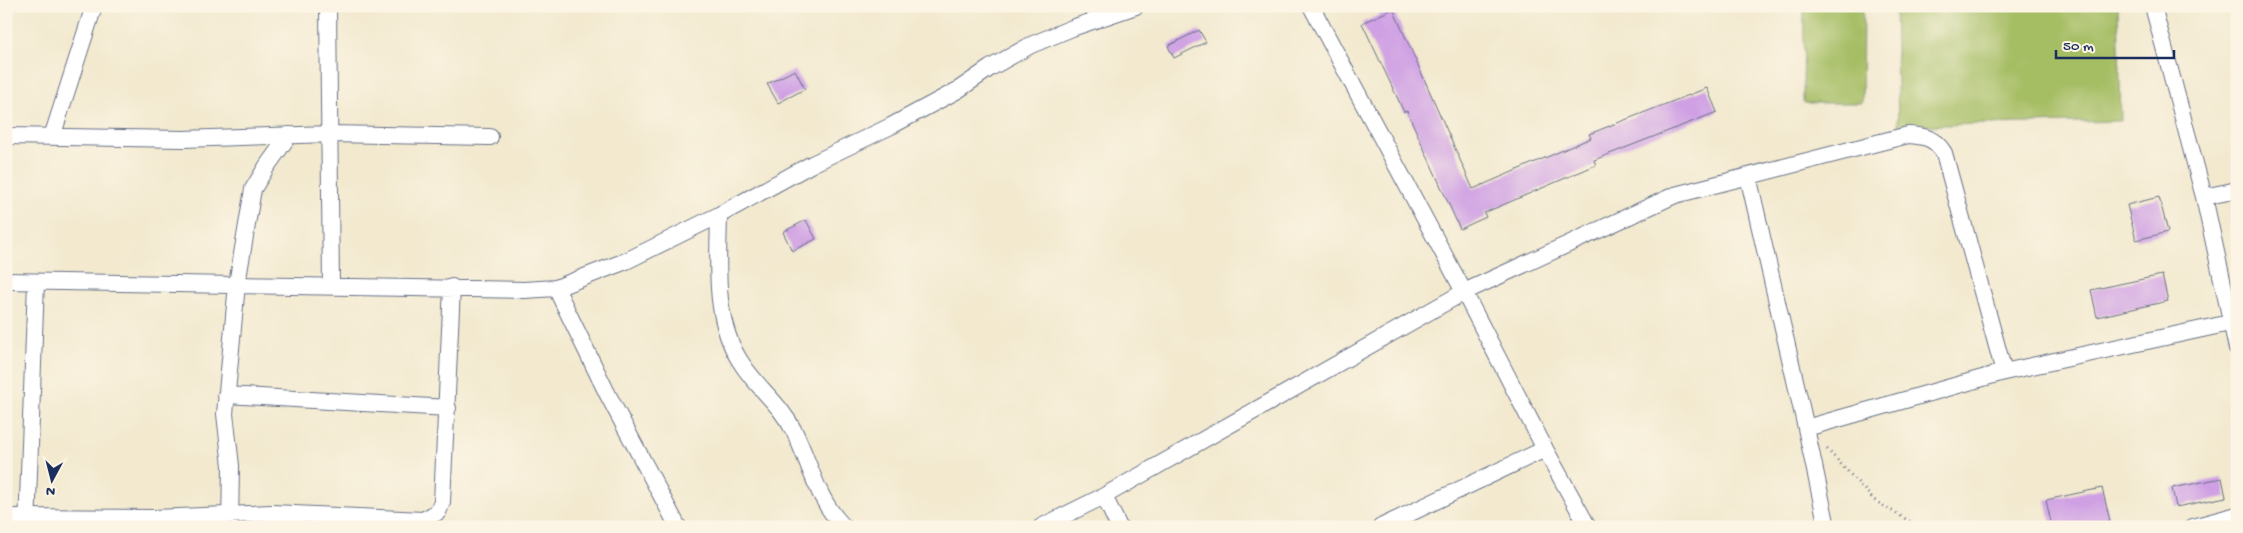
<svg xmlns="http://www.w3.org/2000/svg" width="2243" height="533" font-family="'Gochi Hand',sans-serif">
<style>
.green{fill:#a5bd63;stroke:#607660}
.building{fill:#cfa0e4}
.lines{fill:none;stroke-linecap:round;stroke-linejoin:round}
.minor-casing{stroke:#667086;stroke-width:18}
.path{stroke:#667086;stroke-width:3;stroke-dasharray:1 4;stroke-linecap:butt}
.minor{stroke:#fff;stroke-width:16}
</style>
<rect width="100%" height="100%" fill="#fcf5e5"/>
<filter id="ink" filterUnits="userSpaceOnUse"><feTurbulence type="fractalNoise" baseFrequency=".02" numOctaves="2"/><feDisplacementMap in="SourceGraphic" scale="10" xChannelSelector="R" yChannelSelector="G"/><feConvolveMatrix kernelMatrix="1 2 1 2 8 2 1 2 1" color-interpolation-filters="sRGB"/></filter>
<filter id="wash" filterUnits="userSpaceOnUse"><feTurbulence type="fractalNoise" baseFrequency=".0096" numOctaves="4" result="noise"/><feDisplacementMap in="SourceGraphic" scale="20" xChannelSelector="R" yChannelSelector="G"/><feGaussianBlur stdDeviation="1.12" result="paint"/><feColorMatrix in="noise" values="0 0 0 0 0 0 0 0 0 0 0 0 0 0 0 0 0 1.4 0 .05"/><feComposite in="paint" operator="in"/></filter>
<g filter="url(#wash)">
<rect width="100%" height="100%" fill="#f2e9cf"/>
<!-- green -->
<path class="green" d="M 1804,6 L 1863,6 L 1862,103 L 1803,103 Z
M 1895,6 L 2118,6 L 2121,121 L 1898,126 Z"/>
<g id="blocks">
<!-- building -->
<path class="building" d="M 1393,9 L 1473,189 L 1591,138 L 1589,134 L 1707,88 L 1717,112 L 1594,160 L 1596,165 L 1484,213 L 1486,217 L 1460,229 L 1407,111 L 1404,112 L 1362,23 Z
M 1199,30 L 1206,42 L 1174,58 L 1168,46 Z
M 795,70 L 805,89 L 778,103 L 767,84 Z
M 2159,197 L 2168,232 L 2136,240 L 2127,205 Z
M 806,220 L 816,239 L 792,251 L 783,232 Z
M 2162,275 L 2168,301 L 2097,317 L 2091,290 Z
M 2222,478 L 2226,497 L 2176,507 L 2172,488 Z
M 2102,488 L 2110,521 L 2087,527 L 2052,527 L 2046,500 Z"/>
</g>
</g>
<g filter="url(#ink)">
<use href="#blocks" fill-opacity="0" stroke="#667086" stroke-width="1"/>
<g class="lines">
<defs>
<path id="minor" d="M 328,6 L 331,285
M 1311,6 L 1464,292 L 1545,449 L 1588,527
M 2153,6 L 2204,197 L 2237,348
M 6,136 L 183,139 L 329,134 L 490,137
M 52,137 L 94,6
M 1748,176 L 1806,428 L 1827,527
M 2204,197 L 2237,190
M 719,215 C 718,264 713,322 742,364 C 759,390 780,403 795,433 C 811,466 817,500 844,527
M 6,281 L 524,290 L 556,288 L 626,261 L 719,215 L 812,164 L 891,126 L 958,90 L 990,68 L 1031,45 L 1072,28 L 1136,6
M 556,288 L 608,395 L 678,527
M 226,395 L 448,408
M 1806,428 L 2004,372
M 1104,496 L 1119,527
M 6,517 L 155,518 L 272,513 L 423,520 L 438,512 L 442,502 L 452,287
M 27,527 L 36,282
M 230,527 L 231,466 L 225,414 L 237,284 L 253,189 L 267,166 L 289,135
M 1041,527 L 1104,496 L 1464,292 L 1675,195 L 1908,135 C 1925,136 1935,138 1944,153 L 2004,372 L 2230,323
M 1381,527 L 1545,449
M 2193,527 L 2237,515"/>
</defs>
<!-- minor casing -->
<use href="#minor" class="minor-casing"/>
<!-- path -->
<path class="path" d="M 1827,449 L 1874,500 L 1919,527"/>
<!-- minor -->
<use href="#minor" class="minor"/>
</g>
</g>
<!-- margin -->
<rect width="2243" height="533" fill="none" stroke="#fcf5e5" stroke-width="25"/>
<!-- north arrow -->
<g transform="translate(52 480) rotate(187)" stroke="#fcf5e5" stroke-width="4" paint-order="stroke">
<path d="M0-4L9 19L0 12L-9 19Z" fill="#1b2f5e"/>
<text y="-8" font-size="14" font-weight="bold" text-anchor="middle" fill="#1b2f5e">N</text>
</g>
<!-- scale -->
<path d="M2056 50v8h118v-8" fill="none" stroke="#1b2f5e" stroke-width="2.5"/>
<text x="2063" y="50" font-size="15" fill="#1b2f5e" stroke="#fcf5e5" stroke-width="4" paint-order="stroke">50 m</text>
</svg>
